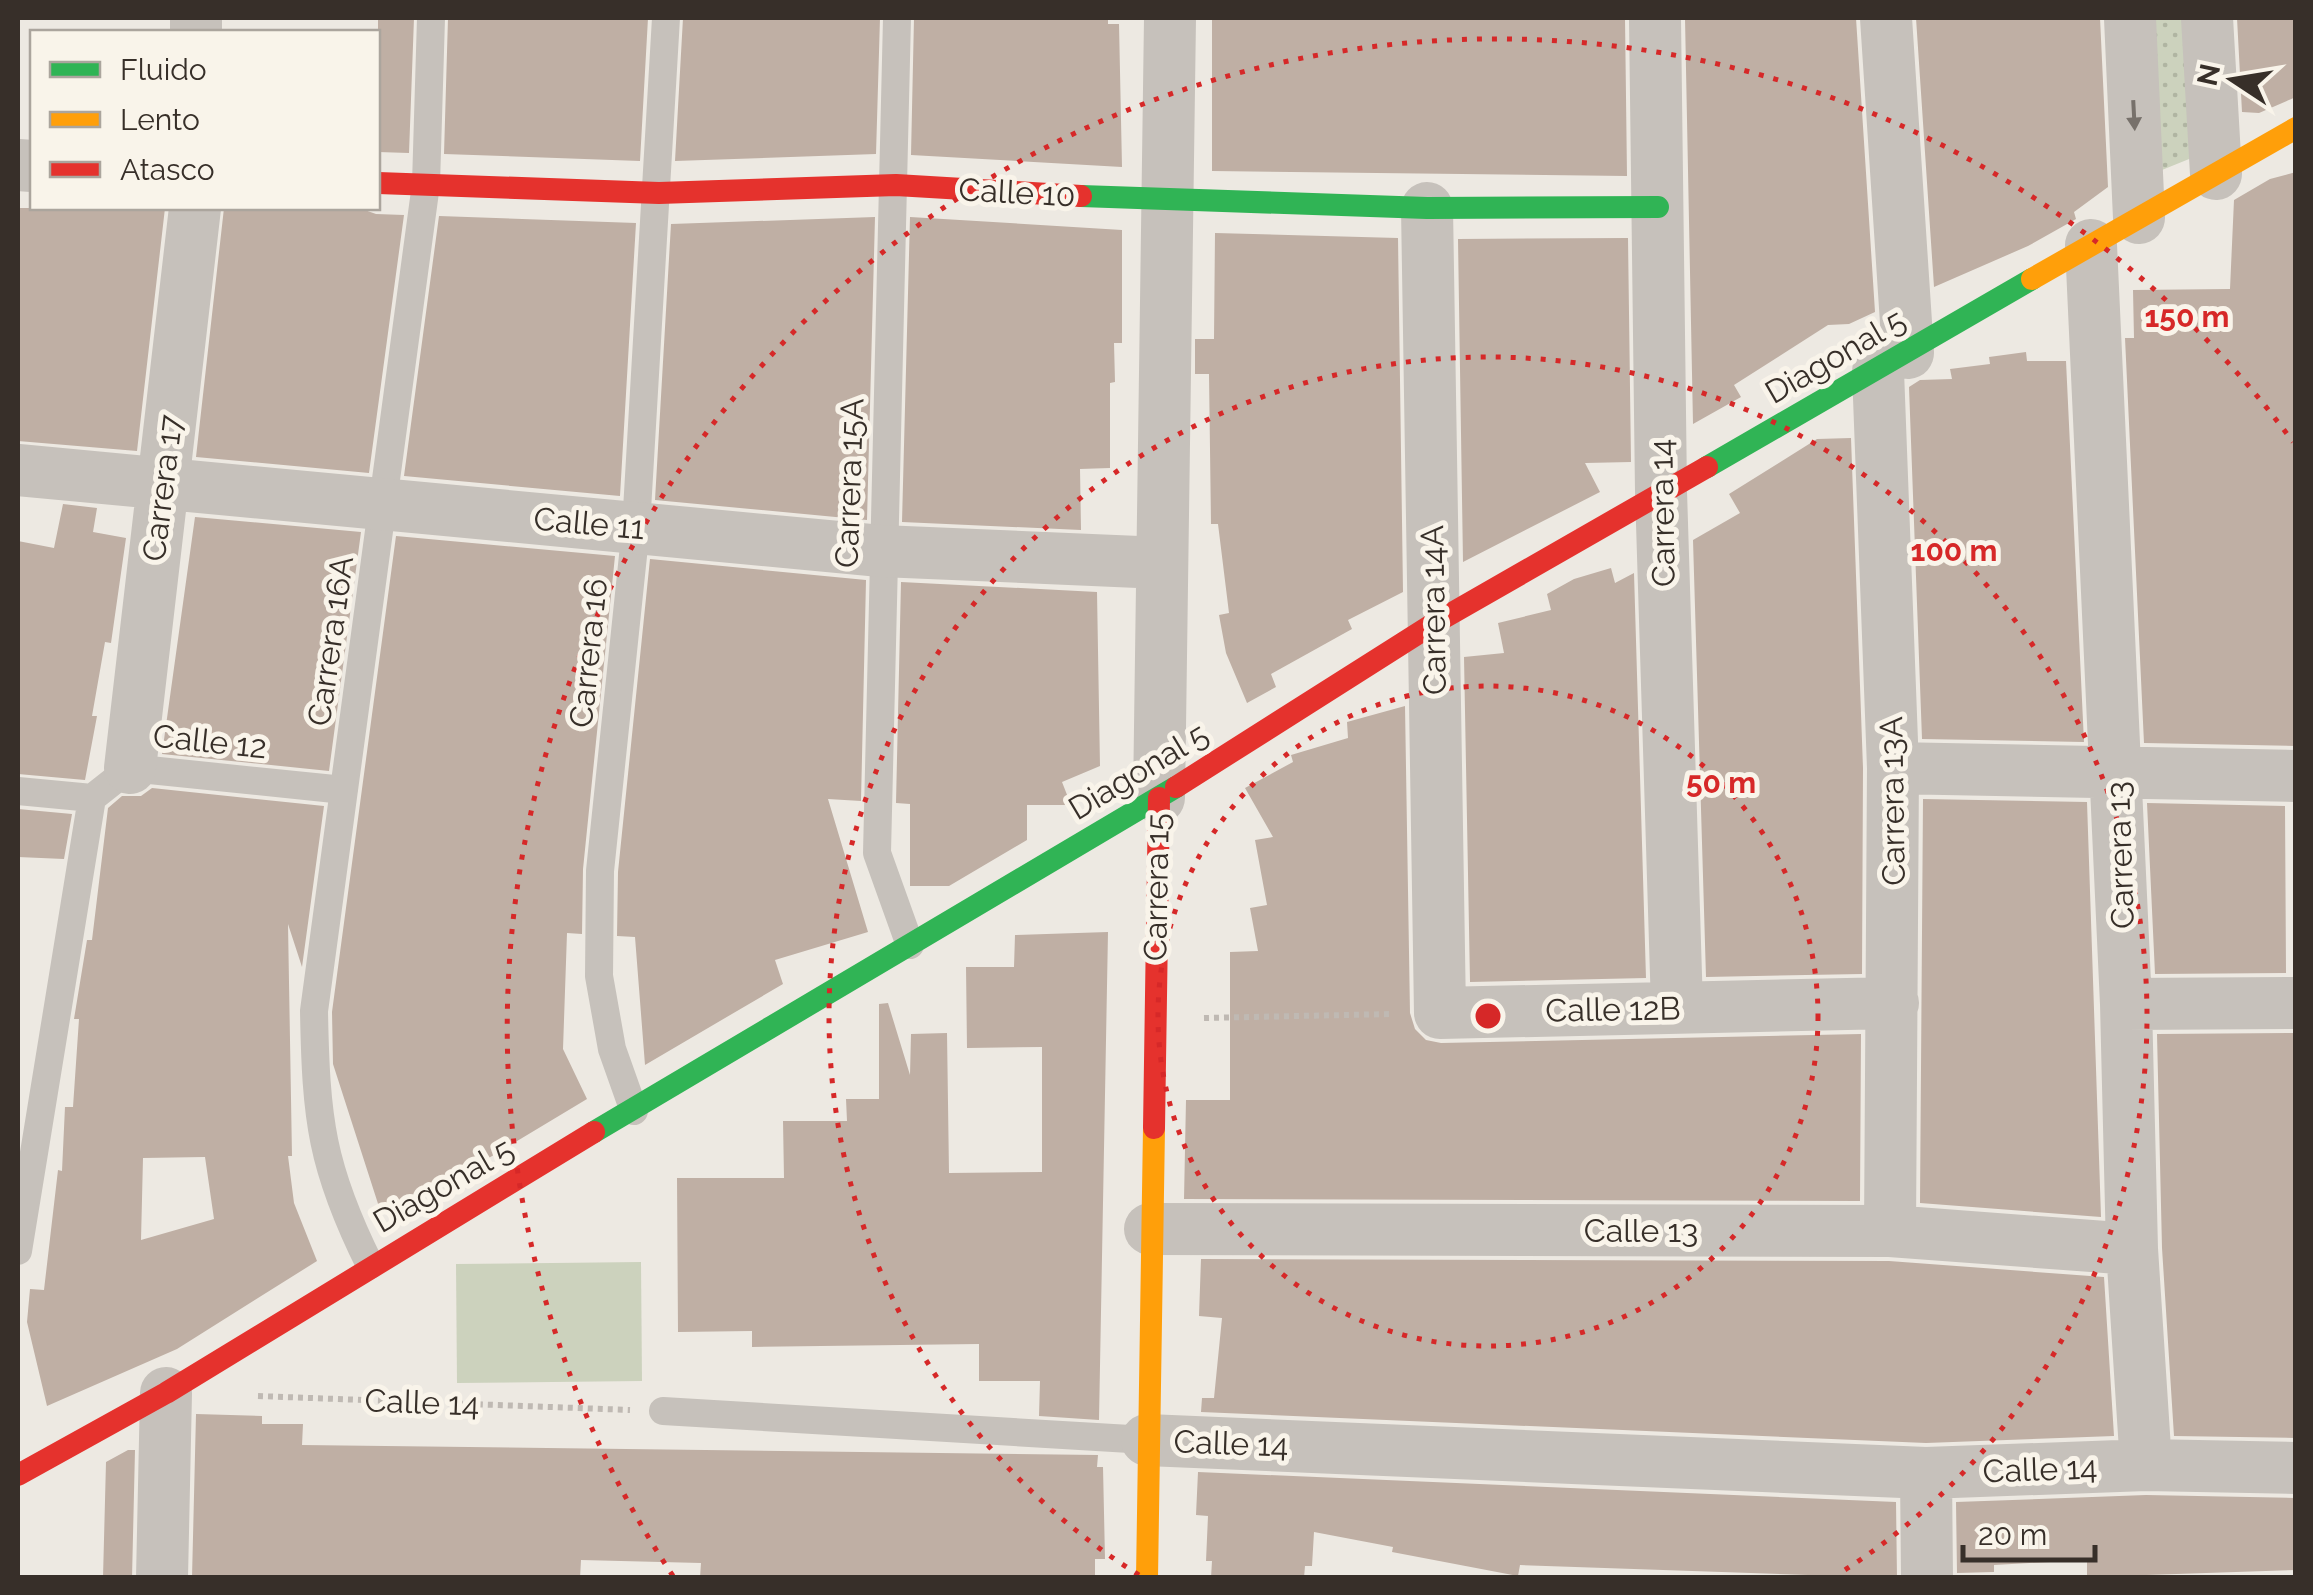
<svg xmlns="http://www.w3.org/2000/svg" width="2313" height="1595" font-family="Raleway,sans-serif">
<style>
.grass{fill:url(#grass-dots)}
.pitch{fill:#ccd2bd}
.building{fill:#bfafa4;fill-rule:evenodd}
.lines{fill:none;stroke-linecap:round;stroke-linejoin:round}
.path{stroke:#bfb9b3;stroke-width:6;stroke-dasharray:5 5;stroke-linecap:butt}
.lane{stroke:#c6c1bb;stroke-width:28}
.street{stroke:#c6c1bb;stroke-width:52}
.fast{stroke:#30b455;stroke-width:22}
.slow{stroke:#ff9f0a;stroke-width:22}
.jam{stroke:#e5322d;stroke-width:22}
.oneway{fill:#77716b}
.ring{fill:none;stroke:#d62828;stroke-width:5;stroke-dasharray:5 10}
.labels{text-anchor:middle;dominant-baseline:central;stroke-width:10;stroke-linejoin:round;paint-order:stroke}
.street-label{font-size:32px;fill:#372f29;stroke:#f9f4ea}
.centre{fill:#d62828;stroke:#f9f4ea;stroke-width:5}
.ring-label{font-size:30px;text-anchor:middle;font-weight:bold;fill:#d62828;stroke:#f9f4ea;stroke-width:10;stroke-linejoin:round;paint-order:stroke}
</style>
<defs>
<pattern id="grass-dots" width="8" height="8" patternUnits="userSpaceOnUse" patternTransform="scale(2.5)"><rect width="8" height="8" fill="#ccd2bd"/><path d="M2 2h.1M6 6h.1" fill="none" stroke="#b0b5a2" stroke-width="1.8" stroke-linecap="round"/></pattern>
</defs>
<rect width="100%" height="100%" fill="#ede9e2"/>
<!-- grass -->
<path class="grass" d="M 2148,18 L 2192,18 L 2199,155 L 2157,172 Z"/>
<!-- pitch -->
<path class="pitch" d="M 641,1262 L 642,1381 L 457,1383 L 456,1264 Z"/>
<!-- building -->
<path class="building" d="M 378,18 L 414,18 L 409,153 L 378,152 Z
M 448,18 L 648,18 L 640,161 L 444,154 Z
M 683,18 L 880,18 L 876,154 L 675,161 Z
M 914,18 L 1108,18 L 1108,24 L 1119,24 L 1122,167 L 911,155 Z
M 1212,18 L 1625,18 L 1627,176 L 1212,171 Z
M 1685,18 L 1856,18 L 1875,312 L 1849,324 L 1828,325 L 1734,385 L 1741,397 L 1693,424 Z
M 1916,18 L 2100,18 L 2108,187 L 2074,212 L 2076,219 L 2028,246 L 1934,287 Z
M 2237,18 L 2296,18 L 2296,97 L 2259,113 L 2242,112 Z
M 2296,172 L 2296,746 L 2144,743 L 2125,338 L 2134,338 L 2133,290 L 2230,289 L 2234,200 L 2270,179 Z
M 18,208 L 165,208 L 137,451 L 18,441 Z
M 224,208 L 359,208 L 376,214 L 404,215 L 369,473 L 196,457 Z
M 439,216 L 636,223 L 620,496 L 404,476 Z
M 875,217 L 867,520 L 655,500 L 671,224 Z
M 910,217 L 1122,230 L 1122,343 L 1114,343 L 1115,382 L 1110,383 L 1110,468 L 1080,469 L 1081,530 L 902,522 Z
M 1215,233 L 1398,238 L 1403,592 L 1348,620 L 1352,629 L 1271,674 L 1276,687 L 1247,703 L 1226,653 L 1219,615 L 1229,613 L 1218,524 L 1211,524 L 1209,374 L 1195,374 L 1195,339 L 1214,339 Z
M 1628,238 L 1631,462 L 1585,463 L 1600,492 L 1463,562 L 1458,239 Z
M 2026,352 L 2027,361 L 2066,361 L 2084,742 L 1922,739 L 1909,387 L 1920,380 L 1952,379 L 1950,369 L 1990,364 L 1989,357 Z
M 1851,438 L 1863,768 L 1862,974 L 1706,977 L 1693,540 L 1740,513 L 1729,494 L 1817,439 Z
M 63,504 L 97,508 L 93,532 L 126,538 L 111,643 L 105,642 L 92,716 L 97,716 L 85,780 L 18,774 L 18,541 L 54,548 Z
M 195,517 L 361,532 L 329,771 L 162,754 Z
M 396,536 L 615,556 L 583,869 L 582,934 L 567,933 L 563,1049 L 587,1099 L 417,1201 L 381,1213 L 333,1064 L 332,1012 Z
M 650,559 L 866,580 L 861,801 L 828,799 L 868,932 L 775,960 L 783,984 L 645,1065 L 635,937 L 617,936 L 618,872 Z
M 1611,568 L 1615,583 L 1634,573 L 1646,978 L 1470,982 L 1464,657 L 1504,653 L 1498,623 L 1551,610 L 1547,594 L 1574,579 Z
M 901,582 L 1097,592 L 1100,766 L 1062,782 L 1071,805 L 1027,805 L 1027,840 L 949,886 L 910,886 L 910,804 L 896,803 Z
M 1405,706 L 1410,1013 L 1415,1029 L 1426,1040 L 1441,1043 L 1861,1034 L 1860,1201 L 1184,1199 L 1186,1100 L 1230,1100 L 1230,952 L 1258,951 L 1250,908 L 1267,905 L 1255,840 L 1273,837 L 1245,788 L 1293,762 L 1291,755 L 1348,738 L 1347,722 Z
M 152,788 L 324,806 L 302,967 L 288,924 L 292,1156 L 288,1156 L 294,1203 L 317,1261 L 177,1349 L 47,1406 L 27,1322 L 30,1289 L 44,1290 L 58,1170 L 62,1171 L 65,1107 L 73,1107 L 79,1019 L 74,1019 L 87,940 L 92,940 L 108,808 L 122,796 L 141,796 ZM 205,1157 L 214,1219 L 141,1240 L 143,1158 Z
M 1923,799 L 2087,802 L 2101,1217 L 1920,1203 Z
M 2147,803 L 2285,806 L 2286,973 L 2155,974 Z
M 18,809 L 72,814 L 64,859 L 18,857 Z
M 1108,932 L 1099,1420 L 1039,1416 L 1040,1381 L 979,1381 L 979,1344 L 752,1347 L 752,1331 L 678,1332 L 677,1178 L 784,1178 L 783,1121 L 847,1121 L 846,1099 L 879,1099 L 879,1004 L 888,1003 L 910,1075 L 911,1034 L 947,1033 L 949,1173 L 1042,1172 L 1042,1047 L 967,1048 L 966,967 L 1014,967 L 1015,935 Z
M 2296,1033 L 2296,1438 L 2174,1436 L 2162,1248 L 2157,1034 Z
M 1201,1259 L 1889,1261 L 2104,1277 L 2114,1436 L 1926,1443 L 1201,1412 L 1202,1398 L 1214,1398 L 1222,1318 L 1199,1316 Z
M 196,1414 L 262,1416 L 262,1424 L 303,1424 L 302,1445 L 1098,1455 L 1097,1467 L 1103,1467 L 1105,1559 L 1095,1559 L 1095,1578 L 700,1578 L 701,1563 L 581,1560 L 580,1578 L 192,1578 Z
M 128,1450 L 135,1450 L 132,1578 L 103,1578 L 106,1462 Z
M 1198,1472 L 1896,1502 L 1897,1578 L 1520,1565 L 1518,1576 L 1392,1552 L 1393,1547 L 1314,1532 L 1312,1566 L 1305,1566 L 1304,1578 L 1211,1578 L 1212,1561 L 1206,1561 L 1208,1516 L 1196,1515 Z
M 2146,1495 L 2296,1498 L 2296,1570 L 2087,1577 L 2087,1560 L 1994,1565 L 1994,1572 L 1957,1573 L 1956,1502 Z"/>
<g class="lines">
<!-- path -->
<path class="path" d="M 1204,1018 L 1392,1014
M 258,1396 L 630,1410"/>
<!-- lane -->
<path class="lane" d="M 897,18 L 877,853 L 910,945
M 18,791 L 92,798 L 130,768 L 344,790
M 634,1111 L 612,1049 L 599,976 L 600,871 L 636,527 L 666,18
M 18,1251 L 92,798
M 370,1265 C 321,1167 316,1119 314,1011 L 426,184 L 431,18
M 663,1411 L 1147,1440"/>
<!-- street -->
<path class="street" d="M 196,18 L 196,32
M 1655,18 L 1661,491 L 1677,1007
M 1886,18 L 1908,353
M 2130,18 L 2139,218
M 2207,18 L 2216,174
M 18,165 L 32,166
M 1427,208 L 1440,1013 L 1893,1003
M 2091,245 L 2126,1004 L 2132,1249 L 2146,1465
M 1878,371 L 1893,768 L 1890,1231
M 18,470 L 881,551 L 1162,563
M 130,768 L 195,208
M 1893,768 L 2296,776
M 1159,798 L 1170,18
M 2126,1004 L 2296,1003
M 1150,1229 L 1890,1231 L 2132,1249
M 1147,1440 L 1926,1473 L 2146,1465 L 2296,1468
M 1926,1473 L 1927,1578
M 162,1578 L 166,1393"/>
<!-- fast -->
<path class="fast" d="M 1081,196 L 1427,208 L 1658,207
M 1707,467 L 2032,279
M 594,1132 L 1176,787"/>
<!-- slow -->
<path class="slow" d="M 2032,279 L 2296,128
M 1147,1578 L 1154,1128"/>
<!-- jam -->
<path class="jam" d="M 378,183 L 659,193 L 896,185 L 1081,196
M 1176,787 L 1433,624 L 1707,467
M 1154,1128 L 1159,798
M 18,1475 L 166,1393 L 594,1132"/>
</g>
<!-- one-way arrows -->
<defs><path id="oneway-solid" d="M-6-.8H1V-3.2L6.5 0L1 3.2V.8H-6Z" transform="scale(2.5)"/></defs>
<use class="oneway" href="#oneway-solid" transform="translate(2134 115) rotate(87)"/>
<!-- distance rings -->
<g class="ring">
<circle cx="1488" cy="1016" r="330"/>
<path d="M1139 1575A659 659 0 1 1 1837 1575"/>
<path d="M673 1576A989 989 0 0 1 2293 442"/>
</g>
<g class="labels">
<!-- street labels -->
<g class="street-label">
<text transform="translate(1017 192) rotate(3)">Calle 10</text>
<text transform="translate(1835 356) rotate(-30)">Diagonal 5</text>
<text transform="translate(849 483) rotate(-88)">Carrera 15A</text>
<text transform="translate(162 488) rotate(-83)">Carrera 17</text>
<text transform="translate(1662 513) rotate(-91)">Carrera 14</text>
<text transform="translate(589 523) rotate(5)">Calle 11</text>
<text transform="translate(1433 610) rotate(-91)">Carrera 14A</text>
<text transform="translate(330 641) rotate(-82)">Carrera 16A</text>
<text transform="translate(588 653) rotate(-84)">Carrera 16</text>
<text transform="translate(210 741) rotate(6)">Calle 12</text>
<text transform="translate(1138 771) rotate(-31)">Diagonal 5</text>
<text transform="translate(1892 801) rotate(-91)">Carrera 13A</text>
<text transform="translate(2120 855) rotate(-92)">Carrera 13</text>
<text transform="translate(1156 887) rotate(-89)">Carrera 15</text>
<text transform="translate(1613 1009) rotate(-1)">Calle 12B</text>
<text transform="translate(443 1185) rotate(-30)">Diagonal 5</text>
<text x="1641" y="1230">Calle 13</text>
<text transform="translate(422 1402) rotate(2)">Calle 14</text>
<text transform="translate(1231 1443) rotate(2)">Calle 14</text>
<text transform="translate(2040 1469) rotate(-2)">Calle 14</text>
</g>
</g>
<circle cx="1488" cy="1016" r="15" class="centre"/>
<g class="ring-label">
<text x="2187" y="327">150 m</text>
<text x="1954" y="561">100 m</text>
<text x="1721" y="793">50 m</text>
</g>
<!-- border -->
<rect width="2313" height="1595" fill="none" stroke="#372f29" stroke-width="40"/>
<!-- legend -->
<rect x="30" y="30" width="350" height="180" fill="#f9f4ea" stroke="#aba59d" stroke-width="2.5"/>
<rect x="50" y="62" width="50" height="15" fill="#30b455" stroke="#aba59d" stroke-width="2.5"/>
<text x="120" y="80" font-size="30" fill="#372f29">Fluido</text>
<rect x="50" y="112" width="50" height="15" fill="#ff9f0a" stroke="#aba59d" stroke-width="2.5"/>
<text x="120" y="130" font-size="30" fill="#372f29">Lento</text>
<rect x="50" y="162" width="50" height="15" fill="#e5322d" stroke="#aba59d" stroke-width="2.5"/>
<text x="120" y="180" font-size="30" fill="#372f29">Atasco</text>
<!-- north arrow -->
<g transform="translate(2233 80) rotate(282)" stroke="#f9f4ea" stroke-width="8" paint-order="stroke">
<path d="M0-8L18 38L0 25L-18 38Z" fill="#372f29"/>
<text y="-15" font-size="28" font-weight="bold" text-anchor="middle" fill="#372f29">N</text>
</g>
<!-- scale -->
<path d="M1963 1545v15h132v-15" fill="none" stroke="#372f29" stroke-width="5"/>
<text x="1978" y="1545" font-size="30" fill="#372f29" stroke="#f9f4ea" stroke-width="8" paint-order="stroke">20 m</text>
</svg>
